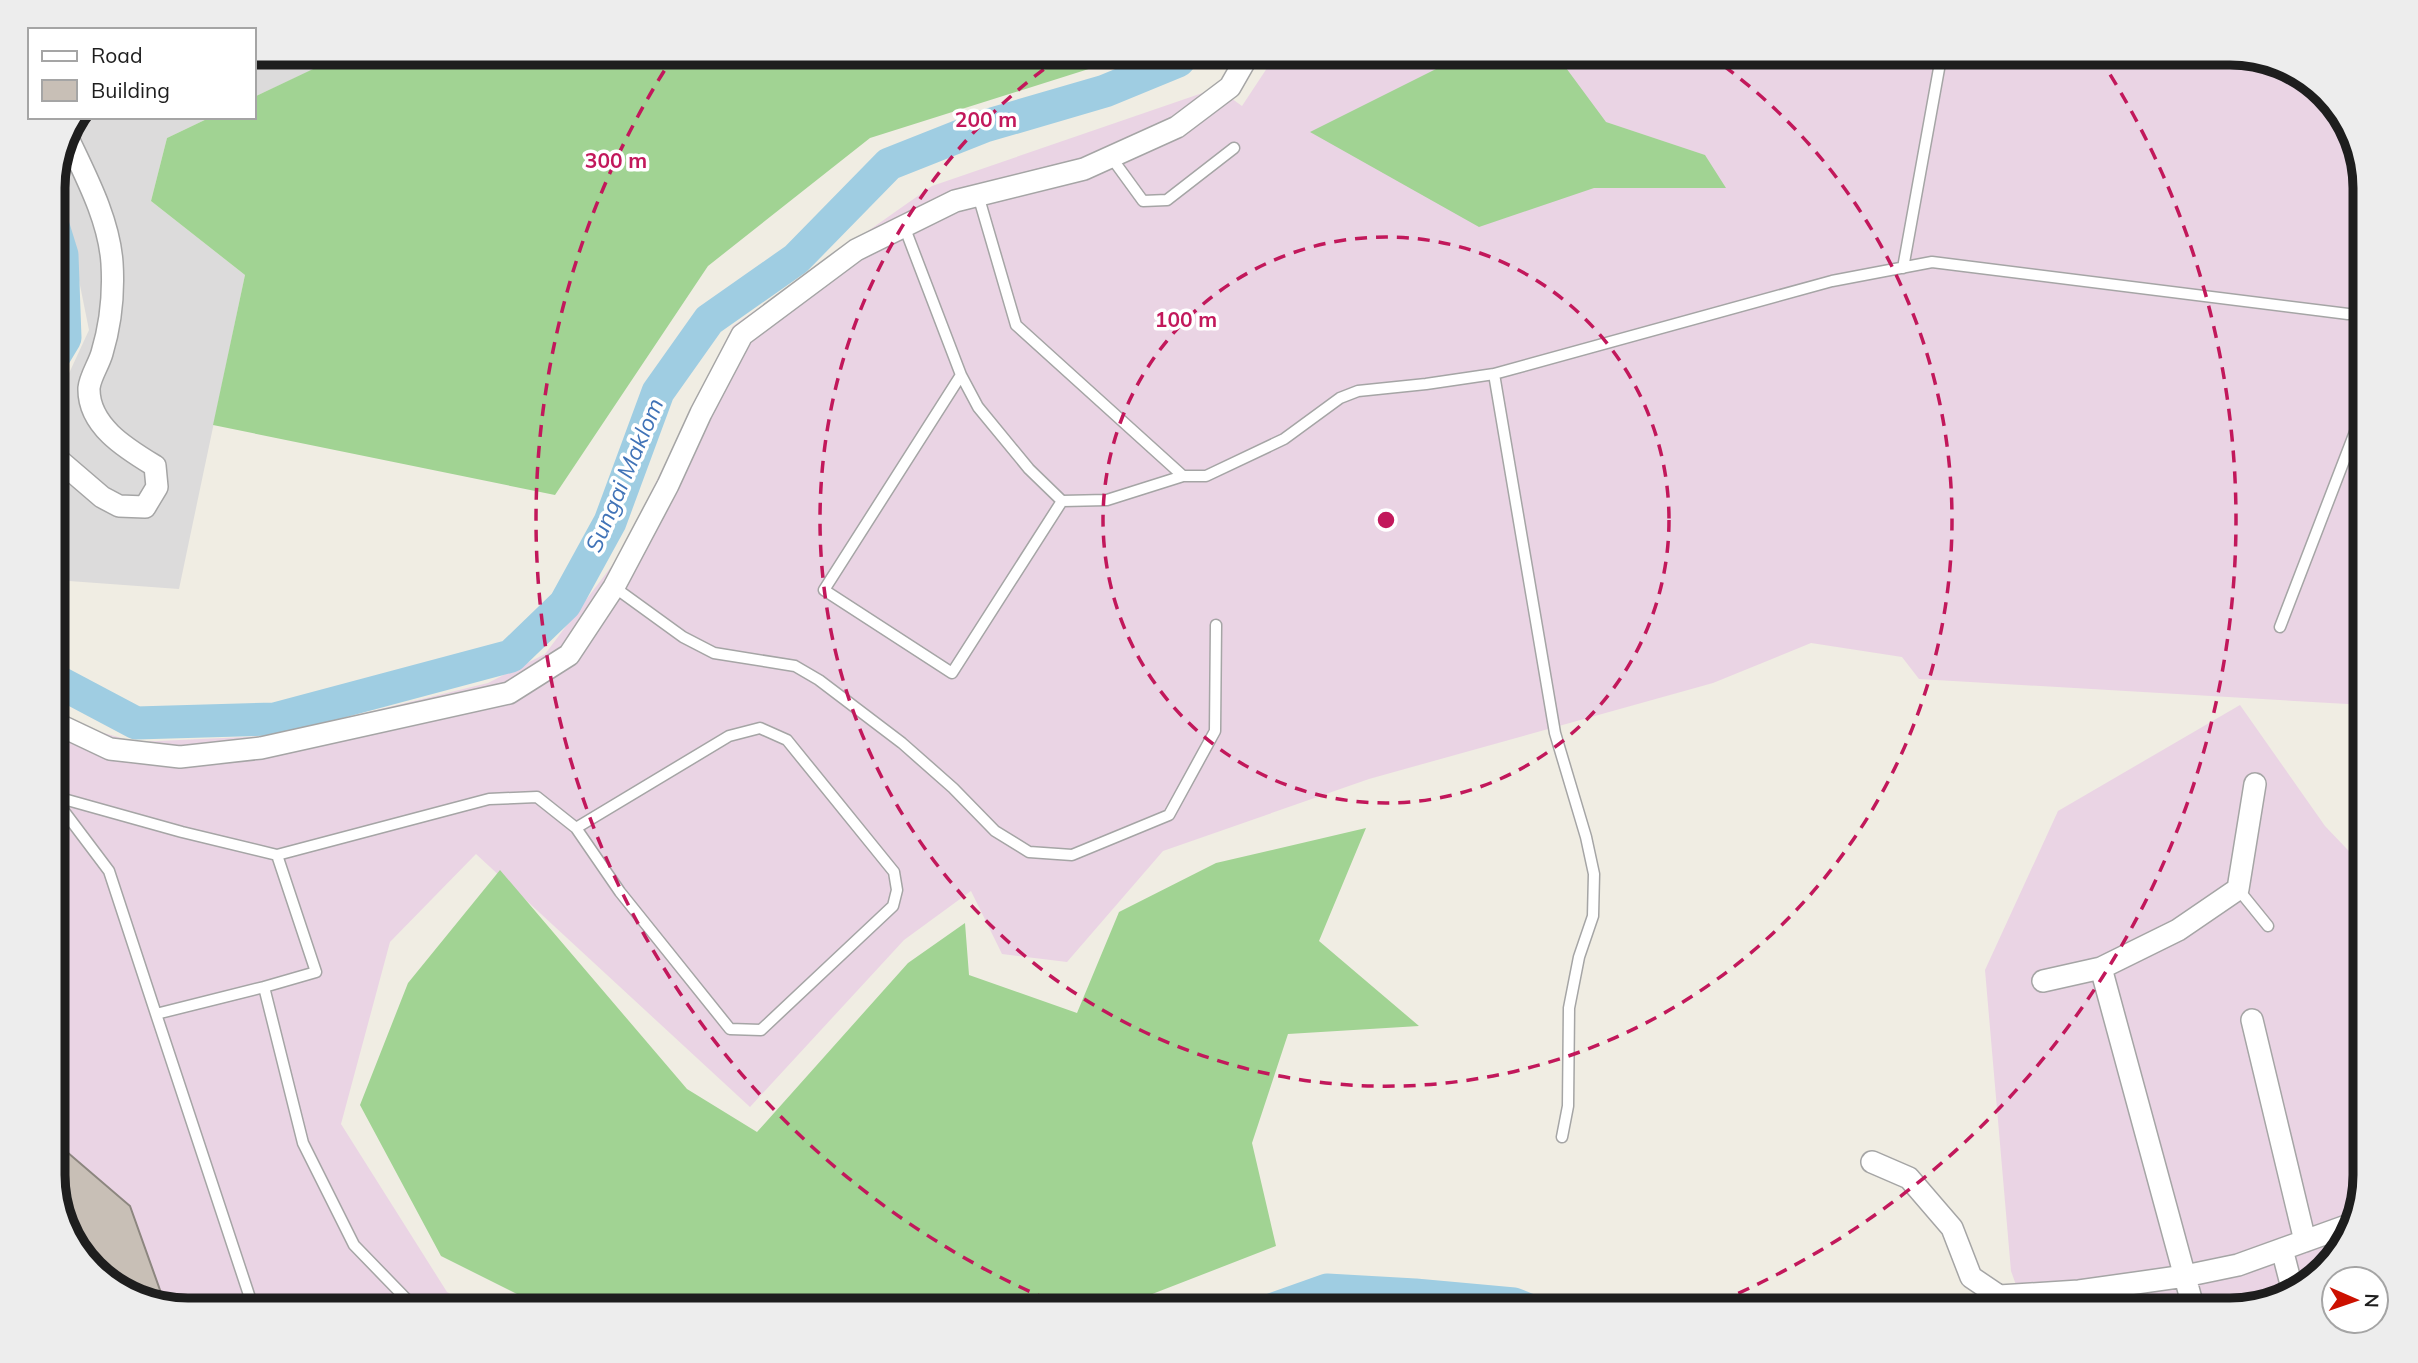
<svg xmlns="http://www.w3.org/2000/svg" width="2418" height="1363" font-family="Mulish,sans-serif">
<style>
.residential{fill:#dcdbdb}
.industrial{fill:#ead4e4}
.forest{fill:#a1d393}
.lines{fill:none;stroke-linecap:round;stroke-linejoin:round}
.river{stroke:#9fcde2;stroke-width:33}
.building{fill:#c8bfb6;stroke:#8c867f;stroke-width:2}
.lane-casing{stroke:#a5a5a5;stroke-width:13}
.street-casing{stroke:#a5a5a5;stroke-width:24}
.lane{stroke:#fff;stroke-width:10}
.street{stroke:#fff;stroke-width:21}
.ring{fill:none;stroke:#c2185b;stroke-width:3.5;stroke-dasharray:12 9}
.labels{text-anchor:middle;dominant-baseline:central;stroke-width:7;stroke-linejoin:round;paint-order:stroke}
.water-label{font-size:23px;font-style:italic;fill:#4173b7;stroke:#fff}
.rim{fill:none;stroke:#1e1e1e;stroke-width:9}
.centre{fill:#c2185b;stroke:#fff;stroke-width:3.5}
.ring-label{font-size:21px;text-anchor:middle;font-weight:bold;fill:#c2185b;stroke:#fff;stroke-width:7;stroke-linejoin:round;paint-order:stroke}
</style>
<rect width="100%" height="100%" fill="#f0ede3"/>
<!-- residential -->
<path class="residential" d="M 254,52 L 349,53 L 254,97 Z
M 75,117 L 211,117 L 167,138 L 151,201 L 245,275 L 179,589 L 69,581 L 53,544 L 53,408 L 89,330 L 56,166 L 63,136 Z"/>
<!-- industrial -->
<path class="industrial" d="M 1277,53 L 2230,53 L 2297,70 L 2343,113 L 2365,180 L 2365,705 L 1919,679 L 1902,657 L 1811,643 L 1713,683 L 1369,779 L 1163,851 L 1067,962 L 1002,954 L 971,891 L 904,940 L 750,1107 L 476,854 L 390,942 L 341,1124 L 447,1292 L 479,1310 L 188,1310 L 121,1293 L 53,1183 L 53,719 L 136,742 L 269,736 L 488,683 L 545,654 L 620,555 L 733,326 L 932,186 L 1217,88 L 1242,106 Z
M 2240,705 L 2325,826 L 2365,868 L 2365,1175 L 2348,1242 L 2298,1292 L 2230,1310 L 2025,1310 L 2011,1271 L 1985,970 L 2058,811 Z"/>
<!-- forest -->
<path class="forest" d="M 349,52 L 1118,52 L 1118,53 L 1095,67 L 870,138 L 708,266 L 555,495 L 213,425 L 245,275 L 151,201 L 167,138 L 211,117 L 254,117 L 254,97 Z
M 1468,53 L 1555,53 L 1606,122 L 1705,155 L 1726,188 L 1594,188 L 1479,227 L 1310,132 Z
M 1366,828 L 1319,941 L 1419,1026 L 1288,1034 L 1252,1143 L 1276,1246 L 1111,1310 L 549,1310 L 441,1256 L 360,1105 L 408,983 L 500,870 L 687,1089 L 757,1132 L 908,963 L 965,923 L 969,975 L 1077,1013 L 1119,912 L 1216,863 Z"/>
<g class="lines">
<!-- river -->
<path class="river" d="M 53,226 L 62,255 L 65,338 L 53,358
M 53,679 L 136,723 L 275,719 L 511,656 L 565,604 L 610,522 L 658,392 L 709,320 L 796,259 L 889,164 L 985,126 L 1105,91 L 1178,61 L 1186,52
M 1271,1310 L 1327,1290 L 1415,1295 L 1514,1304 L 1529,1310"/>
</g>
<!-- building -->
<path class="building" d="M 53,1140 L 130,1206 L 165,1304 L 121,1293 L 75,1250 L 53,1183 Z"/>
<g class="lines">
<defs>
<path id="lane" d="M 1111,157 L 1143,201 L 1167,200 L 1234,148
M 978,195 L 1016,325 L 1183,476 L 1206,476 L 1284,439 L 1340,398 L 1358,391 L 1426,384 L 1494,374 L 1832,281 L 1932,262 L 2348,314
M 904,226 L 961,375 L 978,407 L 1029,469 L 1062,501 L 952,673 L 824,590 L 961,375
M 1903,268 L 1942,52
M 1494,374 L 1555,733 L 1586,837 L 1594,874 L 1593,916 L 1579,957 L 1569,1008 L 1568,1106 L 1562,1137
M 1062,501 L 1107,500 L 1183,476
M 614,587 L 683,637 L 714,653 L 795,666 L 819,680 L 902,743 L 953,788 L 995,831 L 1029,852 L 1072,855 L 1169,815 L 1215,731 L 1216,625
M 2280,627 L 2365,406
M 53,796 L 182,832 L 277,855 L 489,799 L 537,797 L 576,828 L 620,892 L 730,1029 L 761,1030 L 893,906 L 897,890 L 894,872 L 787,740 L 760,728 L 729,736 L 576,828
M 54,798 L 109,871 L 156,1014 L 264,987 L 303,1143 L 354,1245 L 417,1310
M 2238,889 L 2268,926
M 264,987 L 316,972 L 277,855
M 156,1014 L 254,1310"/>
<path id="street" d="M 53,455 L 102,497 L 119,506 L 145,507 L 157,487 L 155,466 C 127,449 88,426 89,388 C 90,377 99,364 102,353 C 111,323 114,295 112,263 C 109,218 84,173 65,132
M 53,722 L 110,749 L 180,757 L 261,748 L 509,693 L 569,655 L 614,587 L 668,485 L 701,413 L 742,335 L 856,250 L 955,201 L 1084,169 L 1177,127 L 1230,87 L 1250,52
M 2101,968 L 2194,1310
M 2043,981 L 2101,968 L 2178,930 L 2238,889 L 2255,784
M 2252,1020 L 2305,1241
M 1872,1162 L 1909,1178 L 1952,1228 L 1971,1277 L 1999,1296 L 2079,1291 L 2185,1276 L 2238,1265 L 2352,1224
M 2282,1249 L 2292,1288 L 2290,1294"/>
</defs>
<!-- lane casing -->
<use href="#lane" class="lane-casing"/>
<!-- street casing -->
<use href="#street" class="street-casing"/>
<!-- lane -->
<use href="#lane" class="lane"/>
<!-- street -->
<use href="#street" class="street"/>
</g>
<!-- distance rings -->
<g class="ring">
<circle cx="1386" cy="520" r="283"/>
<path d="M1707 54A566 566 0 1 1 1065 54"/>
<path d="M1068 1308A850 850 0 0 1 673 57M2099 57A850 850 0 0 1 1704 1308"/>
</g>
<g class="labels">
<!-- water labels -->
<g class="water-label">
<text transform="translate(624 475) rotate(-67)">Sungai Maklom</text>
</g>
</g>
<!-- crop -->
<path d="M0 0H2418V1363H0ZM188 65H2230A123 123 0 0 1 2353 188V1175A123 123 0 0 1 2230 1298H188A123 123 0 0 1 65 1175V188A123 123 0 0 1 188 65Z" fill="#ededed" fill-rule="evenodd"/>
<path class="rim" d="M188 65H2230A123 123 0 0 1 2353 188V1175A123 123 0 0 1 2230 1298H188A123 123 0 0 1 65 1175V188A123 123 0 0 1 188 65Z"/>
<circle cx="1386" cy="520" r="10" class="centre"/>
<g class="ring-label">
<text x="986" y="127">200 m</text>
<text x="616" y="168">300 m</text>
<text x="1186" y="327">100 m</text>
</g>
<!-- legend -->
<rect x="28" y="28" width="228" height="91" fill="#ffffff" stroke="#a5a5a5" stroke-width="2"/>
<rect x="42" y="51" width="35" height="10" fill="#ffffff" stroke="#a5a5a5" stroke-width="2"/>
<text x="91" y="63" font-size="21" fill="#1e1e1e">Road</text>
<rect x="42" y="80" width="35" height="21" fill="#c8bfb6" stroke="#a5a5a5" stroke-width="2"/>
<text x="91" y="98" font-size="21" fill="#1e1e1e">Building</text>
<!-- north arrow -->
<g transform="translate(2355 1300) rotate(92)"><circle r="33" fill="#ffffff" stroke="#a5a5a5" stroke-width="2"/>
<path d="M0-5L12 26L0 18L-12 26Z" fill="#cc1000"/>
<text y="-10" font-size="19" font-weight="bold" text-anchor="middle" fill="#1e1e1e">N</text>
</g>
</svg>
